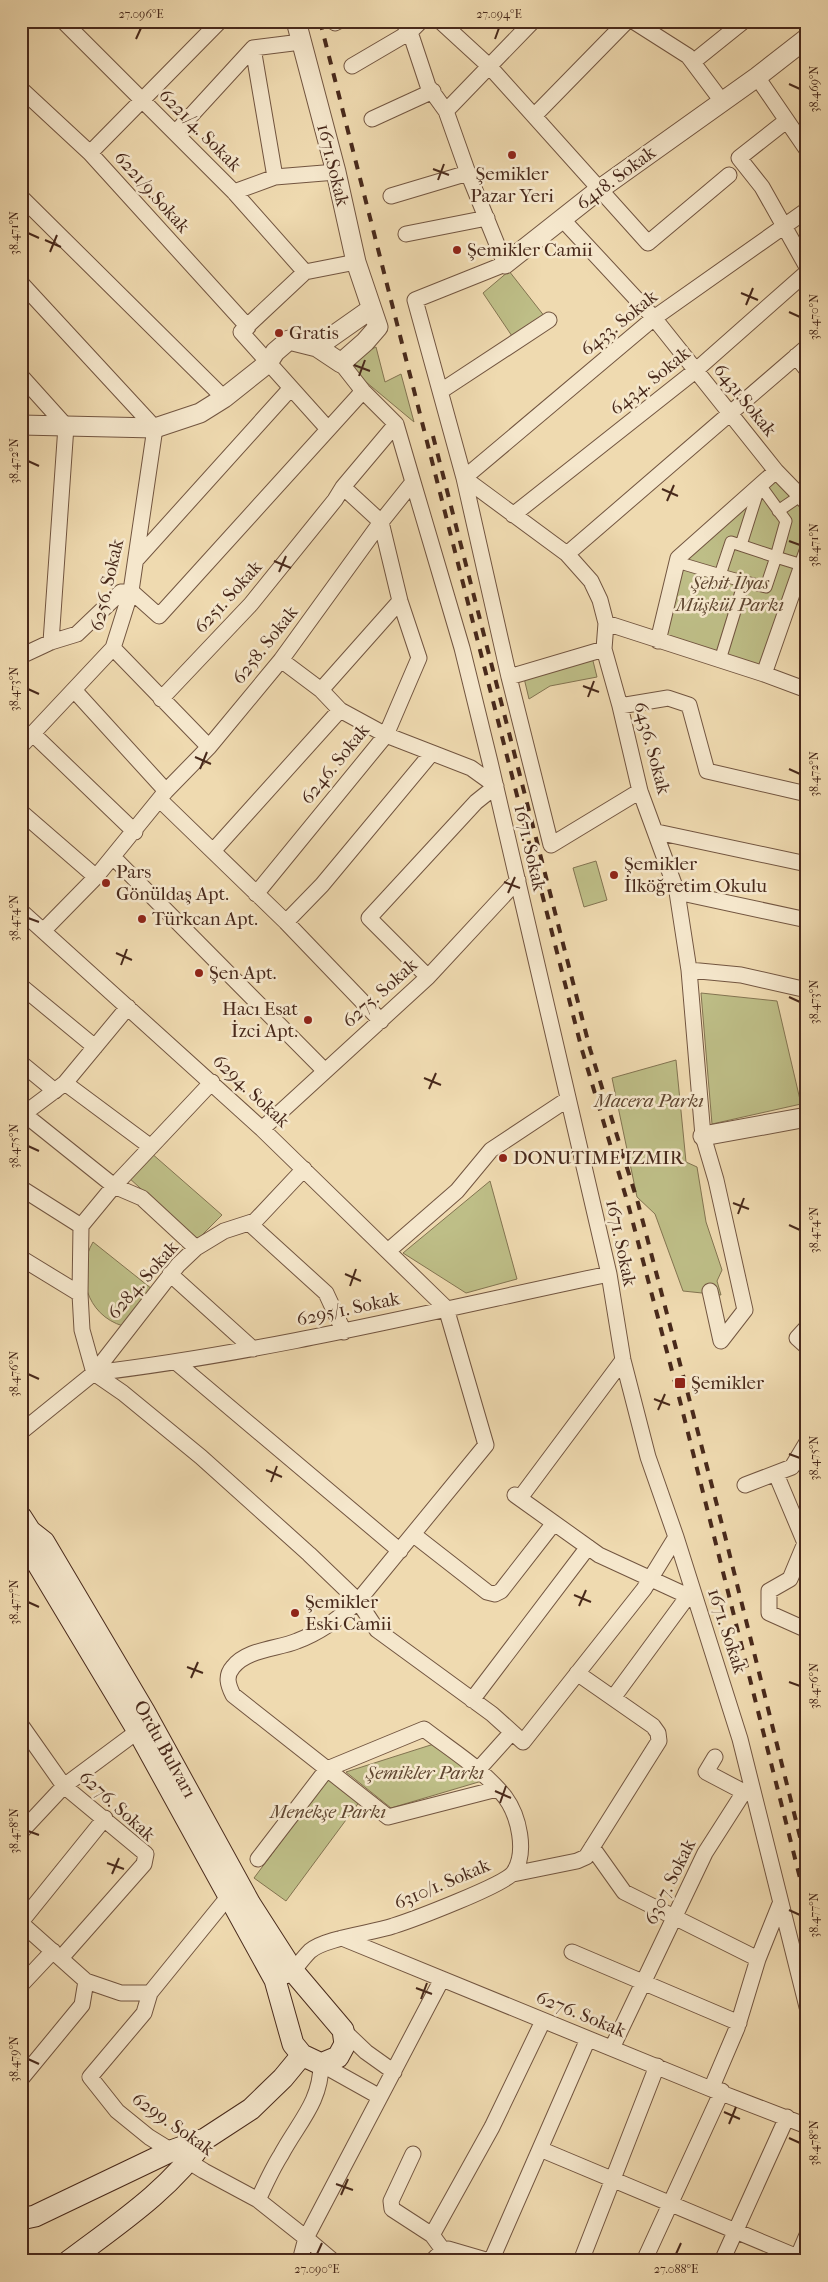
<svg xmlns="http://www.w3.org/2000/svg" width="828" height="2282" font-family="'IM FELL French Canon',serif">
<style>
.green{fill:#bebe87;stroke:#837451}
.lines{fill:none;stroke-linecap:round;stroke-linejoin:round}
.pedestrian-casing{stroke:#725540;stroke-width:13}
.minor-casing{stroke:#725540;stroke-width:17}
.tertiary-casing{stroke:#725540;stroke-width:21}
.secondary-casing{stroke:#48291b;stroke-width:23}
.pedestrian{stroke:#f5e7cc;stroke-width:11}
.minor{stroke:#f5e7cc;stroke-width:15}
.tertiary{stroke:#f5e7cc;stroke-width:19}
.secondary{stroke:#f5e7cc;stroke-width:21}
.rail{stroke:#48291b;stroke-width:4;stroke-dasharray:9 9;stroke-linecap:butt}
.ticks{fill:none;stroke:#48291b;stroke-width:2}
.poi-dot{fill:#8f2418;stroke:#f5e7cc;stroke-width:2}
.labels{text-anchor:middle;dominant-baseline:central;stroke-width:5;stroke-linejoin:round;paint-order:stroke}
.street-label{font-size:19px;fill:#48291b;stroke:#f5e7cc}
.poi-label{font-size:19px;fill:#48291b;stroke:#f5e7cc;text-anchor:start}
.park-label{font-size:19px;font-style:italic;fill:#604731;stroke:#f5e7cc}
.neatline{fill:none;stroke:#48291b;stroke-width:2}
.ticks-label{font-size:12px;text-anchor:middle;fill:#48291b}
</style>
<rect width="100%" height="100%" fill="#efdab0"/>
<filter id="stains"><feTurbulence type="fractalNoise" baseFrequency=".004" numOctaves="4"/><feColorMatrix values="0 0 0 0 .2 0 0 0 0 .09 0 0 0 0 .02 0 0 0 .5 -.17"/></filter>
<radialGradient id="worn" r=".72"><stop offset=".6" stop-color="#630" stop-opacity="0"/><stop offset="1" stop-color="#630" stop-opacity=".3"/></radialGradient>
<!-- green -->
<path class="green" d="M 509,271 L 545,317 L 514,339 L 483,293 Z
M 376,347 L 385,382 L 401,374 L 414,422 L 354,372 L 357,356 Z
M 776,471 L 807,503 L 807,551 L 764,674 L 658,641 L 678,558 Z
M 592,657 L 597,677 L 550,686 L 529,699 L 524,678 Z
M 596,861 L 607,900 L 584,907 L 573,868 Z
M 701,993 L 777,1001 L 801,1104 L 712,1124 Z
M 676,1060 L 686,1162 L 697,1167 L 706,1222 L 722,1270 L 717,1281 L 721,1295 L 683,1291 L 655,1214 L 637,1197 L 612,1078 Z
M 150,1152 L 222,1215 L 197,1240 L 128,1177 Z
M 490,1181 L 517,1279 L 466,1293 L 403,1253 Z
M 93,1242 L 152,1289 L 123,1326 C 86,1315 75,1273 93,1242 Z
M 437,1743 L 482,1781 L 391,1808 L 346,1772 Z
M 330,1776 L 360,1801 L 286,1901 L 254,1878 Z"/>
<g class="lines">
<defs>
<path id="pedestrian" d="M 760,485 L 786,521 L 776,557 L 802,565
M 778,511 L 800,496
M 741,545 L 760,485
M 677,562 C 707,571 736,580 766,587 L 776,557 L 731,542 L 720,575
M 720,660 L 744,582"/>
<path id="minor" d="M 63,21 L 234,192 L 305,272
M 402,21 L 410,32 L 428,86 L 446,111 L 468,173 L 505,264 L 415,300 L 464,478 L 509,677 L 551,845 L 640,791
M 440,21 L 489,66 L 648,243 L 729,175
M 633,21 L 688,56 L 721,100
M 335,23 L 339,21
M 253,48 L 275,177
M 693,62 L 744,21
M 352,66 L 410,32 L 421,21
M 757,77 L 807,150
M 21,89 L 90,153 L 248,327
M 446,111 L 533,21
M 535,115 L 627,21
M 372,119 L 433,91
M 786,121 L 739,158 L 762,187 L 807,267
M 175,133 L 253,48 L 301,42
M 90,153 L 220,21
M 234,192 L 275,177 L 336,172
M 391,196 L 468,173
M 21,197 L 224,398
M 563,220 L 654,318 L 776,471 L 807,503
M 406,234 L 487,218
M 21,283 L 155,428 L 131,591 L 113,648 L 21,746
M 796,356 L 807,370
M 21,376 L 66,426 L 51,642
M 441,391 L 549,320
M 328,429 L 241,332 L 305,272 L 356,262
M 464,478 L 567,554 L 591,581 L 600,600 L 606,623 L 604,649 L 620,706 L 640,791 L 677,892 L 689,970 L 741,975 L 807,990
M 464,478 L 654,318 L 807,210
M 413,482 L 462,648 L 490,762 L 609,1274 L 623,1360 L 648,1457 L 676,1537 L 740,1739 L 807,2007
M 513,515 L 695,371 L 807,272
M 567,554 L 807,347
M 136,560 L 291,388
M 606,623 L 764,674 L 807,690
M 658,641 L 678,558 L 776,471
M 113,648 L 209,747
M 21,656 L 51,642 L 77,634 L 121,592 L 131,591 L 159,616 L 363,391
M 281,660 L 321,690 L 340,710 L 386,735 L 471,768 L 496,786 L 476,802 L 369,918 L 428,977
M 764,674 L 807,551
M 509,677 L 604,649
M 74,690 L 166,791
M 321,690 L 400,601
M 161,699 L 251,604 L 335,500 L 343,487 L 396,424
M 620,706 L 668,698 L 689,705 L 707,771 L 807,794
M 33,734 L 135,832
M 160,800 L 286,922 L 381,1021
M 21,812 L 96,877
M 657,832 L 807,864
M 213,851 L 340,710
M 113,857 L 324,1070
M 677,892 L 807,920
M 256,894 L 386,735 L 419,658 L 400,601 L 381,522 L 343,487
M 21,911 L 262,1129 L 446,1308 L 486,1445 L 358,1601 C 340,1618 321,1632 297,1641 C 278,1649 247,1649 233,1667 C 225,1676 228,1685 233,1695 L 388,1817 L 497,1789
M 286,922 L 322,885 L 431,754
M 44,930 L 96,877 L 166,791 L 209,747 L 281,660 L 381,522 L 413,482 L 396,424 L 363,391 L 341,363
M 689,970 L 703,1136 L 716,1180 L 745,1310 L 721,1341 L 710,1291
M 21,986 L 95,1047
M 21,1063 L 55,1091
M 65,1083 L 151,1147
M 24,1114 L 114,1186 L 142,1198 L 196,1248
M 21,1116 L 65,1083 L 128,1007
M 262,1129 L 428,977 L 518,880
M 21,1188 L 81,1226
M 249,1223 L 326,1293 L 344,1332
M 388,1251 L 457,1191 L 491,1150 L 568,1099
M 21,1258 L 80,1294
M 170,1274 L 253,1349
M 807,1327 L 797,1338 L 807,1347
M 177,1363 L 400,1551
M 94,1373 L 123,1393 L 201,1457 L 309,1554 L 358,1601 L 377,1630 L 492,1714 L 523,1742 L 644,1589 L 676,1537
M 94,1373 C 268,1352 438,1310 609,1274
M 94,1373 L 82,1330 L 80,1294 L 81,1226 L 114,1186 L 212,1082
M 21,1432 L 94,1373 L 178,1265 L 196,1248 L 224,1231 L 255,1221 L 304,1169
M 776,1474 L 805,1543 L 790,1579 L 769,1591 L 769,1613 L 807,1630
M 745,1485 L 792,1467 L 807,1442
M 515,1495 L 599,1555 L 688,1596 L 694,1594
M 520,1498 L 623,1360
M 414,1535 L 487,1592 L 495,1594 L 501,1591 L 554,1523
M 613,1698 L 688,1596
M 472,1700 L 588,1547
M 21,1725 L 64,1786 L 146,1854 L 144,1864 L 61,1958
M 477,1771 L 512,1732
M 21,1832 L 64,1786 L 138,1731
M 592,1847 L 624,1892 L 758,1959
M 258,1859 L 327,1769 L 424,1729 C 451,1750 484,1770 505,1797 C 519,1816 527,1852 514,1872 C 505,1885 412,1920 393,1926 C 373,1933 325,1938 310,1951 C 304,1957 298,1965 293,1971
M 513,1874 L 577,1861 L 586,1857 L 659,1741 L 658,1733 L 653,1726 L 577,1673
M 228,1897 L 150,1993 L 144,2013 L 90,2077 L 117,2111 L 149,2137 L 204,2171 L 258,2200 L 306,2238 L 442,1979
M 21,1922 L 105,1818
M 21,1923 L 86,1981 L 82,2005 L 21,2079
M 342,1938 L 711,2089 L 807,2126
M 572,1952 L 739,2023
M 86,1981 L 121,1993 L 150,1993
M 21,1985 L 53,1951
M 343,2030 L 366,2052 L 394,2072
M 612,2048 L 705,1853 L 744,1792 L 706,1772 L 715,1757
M 711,2089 L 737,2028 L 758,1959 L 780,1904
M 540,2149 L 807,2261
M 413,2154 L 391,2201 L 392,2209 L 432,2235 L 443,2250
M 258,2200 C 265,2185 272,2169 281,2155 C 298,2123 321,2102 321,2064 L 380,2097
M 432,2235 L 492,2127 L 543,2021
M 300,2261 L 306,2238 L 333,2261
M 432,2261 L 443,2250 L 448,2249 L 489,2261
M 491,2261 L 588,2039
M 581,2261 L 657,2066
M 644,2261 L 722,2091
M 722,2261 L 787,2117
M 796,2261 L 807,2235"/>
<path id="tertiary" d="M 296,21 L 336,172 L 356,262 L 378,327 L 365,342 L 341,363 L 317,347 L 371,309
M 505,264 L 600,189 L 757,77 L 807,38
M 21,425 L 155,428 L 200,413 L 224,398 L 268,363 L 275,352 L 289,340 L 317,347
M 703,1136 L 807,1117"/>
<path id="secondary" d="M 21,1517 L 30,1531 L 44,1542 L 144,1711 L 250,1904 L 293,1971
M 30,1531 L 30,1551 L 138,1731 L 275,1980 L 293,2044 L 302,2055 L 321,2064 L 338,2057 L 345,2044 L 343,2030 L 293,1971 L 280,1974 L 275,1980
M 21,2219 L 35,2216 L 171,2151 L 205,2139 L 251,2109 L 283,2078 L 302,2055
M 69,2261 C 118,2224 170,2190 205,2139"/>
</defs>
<!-- pedestrian casing -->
<use href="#pedestrian" class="pedestrian-casing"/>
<!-- minor casing -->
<use href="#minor" class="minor-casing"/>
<!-- tertiary casing -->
<use href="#tertiary" class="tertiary-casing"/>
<!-- secondary casing -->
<use href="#secondary" class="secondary-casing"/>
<!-- pedestrian -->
<use href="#pedestrian" class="pedestrian"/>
<!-- minor -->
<use href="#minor" class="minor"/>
<!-- tertiary -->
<use href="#tertiary" class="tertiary"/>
<!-- secondary -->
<use href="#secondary" class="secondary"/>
<!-- rail -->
<path class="rail" d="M 320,21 L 538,878 L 582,1050 L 628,1204 L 681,1405 L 807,1906
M 433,436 L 590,1049 L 638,1203 L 724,1532 L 807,1865"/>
</g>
<!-- ticks -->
<path class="ticks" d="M 136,39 L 141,28M 495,39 L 499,28M 789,84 L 800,89M 433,169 L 449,175M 438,180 L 444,164M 28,233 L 39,238M 45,240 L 61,247M 50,252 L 57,235M 741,293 L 758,300M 746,305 L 753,288M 789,312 L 800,317M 354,365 L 370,371M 359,376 L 365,360M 28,461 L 39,466M 662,489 L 678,496M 667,501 L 674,485M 789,541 L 800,545M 274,561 L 291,568M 279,572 L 286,556M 583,686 L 599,692M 28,689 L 39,694M 588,697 L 594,681M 195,757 L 211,764M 200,769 L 207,752M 789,769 L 800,774M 504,882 L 520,888M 508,893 L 515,877M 28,918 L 39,922M 116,953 L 132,960M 121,965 L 127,949M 789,997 L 800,1002M 424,1078 L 441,1085M 429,1089 L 436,1073M 28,1146 L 39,1151M 733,1203 L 749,1209M 738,1214 L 744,1198M 789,1225 L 800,1230M 345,1274 L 361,1281M 350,1286 L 356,1269M 28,1374 L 39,1379M 654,1399 L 670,1405M 658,1410 L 665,1394M 789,1454 L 800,1458M 266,1470 L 282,1477M 271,1482 L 277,1466M 574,1595 L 591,1602M 28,1602 L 39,1607M 579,1606 L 586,1590M 187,1667 L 203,1673M 191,1678 L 198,1662M 789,1682 L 800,1686M 495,1791 L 511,1798M 500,1803 L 506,1786M 28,1831 L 39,1835M 107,1863 L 124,1869M 112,1874 L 119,1858M 789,1910 L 800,1915M 416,1988 L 432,1994M 421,1999 L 427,1983M 28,2059 L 39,2064M 724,2112 L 740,2119M 729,2124 L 736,2107M 789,2138 L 800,2143M 336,2184 L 353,2190M 341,2195 L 348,2179M 317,2254 L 322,2243M 676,2254 L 681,2243"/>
<!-- markers -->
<g class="poi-dot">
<circle cx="512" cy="155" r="5"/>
<circle cx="457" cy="250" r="5"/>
<circle cx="279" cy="333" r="5"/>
<circle cx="614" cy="875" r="5"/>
<circle cx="106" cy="883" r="5"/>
<circle cx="142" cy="919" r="5"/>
<circle cx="199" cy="973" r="5"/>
<circle cx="308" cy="1020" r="5"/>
<circle cx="503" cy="1158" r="5"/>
<rect x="674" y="1377" width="12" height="12" rx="2.5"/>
<circle cx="295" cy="1613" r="5"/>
</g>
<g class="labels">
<!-- street labels -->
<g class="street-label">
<text transform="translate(200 130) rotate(45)">6221/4. Sokak</text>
<text transform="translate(333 165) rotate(76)">1671.Sokak</text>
<text transform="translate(616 178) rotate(-37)">6418. Sokak</text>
<text transform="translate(152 192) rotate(48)">6221/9.Sokak</text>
<text transform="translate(619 323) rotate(-39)">6433. Sokak</text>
<text transform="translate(650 381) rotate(-39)">6434. Sokak</text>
<text transform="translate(745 400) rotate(51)">6431.Sokak</text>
<text transform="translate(107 585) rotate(-77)">6256. Sokak</text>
<text transform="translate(228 597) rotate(-48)">6251. Sokak</text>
<text transform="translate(265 645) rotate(-52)">6258. Sokak</text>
<text transform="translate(652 748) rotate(75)">6436. Sokak</text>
<text transform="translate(335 764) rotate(-51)">6246. Sokak</text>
<text transform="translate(530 848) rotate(77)">1671. Sokak</text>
<text transform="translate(380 993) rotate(-42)">6275. Sokak</text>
<text transform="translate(251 1091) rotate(43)">6294. Sokak</text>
<text transform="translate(621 1243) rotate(78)">1671. Sokak</text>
<text transform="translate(143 1280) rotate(-49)">6284. Sokak</text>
<text transform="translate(348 1309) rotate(-12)">6295/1. Sokak</text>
<text transform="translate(727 1631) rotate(72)">1671. Sokak</text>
<text transform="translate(165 1749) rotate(61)">Ordu Bulvarı</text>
<text transform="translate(117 1806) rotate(42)">6276. Sokak</text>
<text transform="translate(670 1882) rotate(-64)">6307. Sokak</text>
<text transform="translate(442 1884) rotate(-23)">6310/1. Sokak</text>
<text transform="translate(581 2014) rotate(22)">6276. Sokak</text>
<text transform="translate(173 2124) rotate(35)">6299. Sokak</text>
</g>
<!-- poi labels -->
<g class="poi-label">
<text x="512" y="174" text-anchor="middle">Şemikler<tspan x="512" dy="22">Pazar Yeri</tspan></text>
<text x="467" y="250">Şemikler Camii</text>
<text x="289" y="333">Gratis</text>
<text x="624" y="864">Şemikler<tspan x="624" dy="22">İlköğretim Okulu</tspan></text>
<text x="116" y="872">Pars<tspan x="116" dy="22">Gönüldaş Apt.</tspan></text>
<text x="152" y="919">Türkcan Apt.</text>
<text x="209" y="973">Şen Apt.</text>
<text x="298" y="1009" text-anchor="end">Hacı Esat<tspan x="298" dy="22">İzci Apt.</tspan></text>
<text x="513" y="1158">DONUTIME IZMIR</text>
<text x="691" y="1383">Şemikler</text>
<text x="305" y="1602">Şemikler<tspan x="305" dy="22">Eski Camii</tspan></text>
</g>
<!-- park labels -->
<g class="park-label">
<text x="730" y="583">Şehit İlyas<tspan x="730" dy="22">Müşkül Parkı</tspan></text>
<text x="649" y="1101">Macera Parkı</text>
<text x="425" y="1773">Şemikler Parkı</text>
<text x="328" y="1812">Menekşe Parkı</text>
</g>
</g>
<!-- margin -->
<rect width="828" height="2282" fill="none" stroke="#efdab0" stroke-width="55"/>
<rect x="28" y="28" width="772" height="2226" class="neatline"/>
<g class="ticks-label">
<text x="141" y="18">27.096°E</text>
<text x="499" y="18">27.094°E</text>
<text transform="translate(814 89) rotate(-90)" y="4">38.469°N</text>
<text transform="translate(14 233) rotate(-90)" y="4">38.471°N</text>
<text transform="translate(814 317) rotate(-90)" y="4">38.470°N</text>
<text transform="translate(14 461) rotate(-90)" y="4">38.472°N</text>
<text transform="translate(814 545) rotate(-90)" y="4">38.471°N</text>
<text transform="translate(14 689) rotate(-90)" y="4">38.473°N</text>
<text transform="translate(814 774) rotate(-90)" y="4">38.472°N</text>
<text transform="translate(14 918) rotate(-90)" y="4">38.474°N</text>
<text transform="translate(814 1002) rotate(-90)" y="4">38.473°N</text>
<text transform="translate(14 1146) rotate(-90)" y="4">38.475°N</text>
<text transform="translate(814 1230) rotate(-90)" y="4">38.474°N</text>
<text transform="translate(14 1374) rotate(-90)" y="4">38.476°N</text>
<text transform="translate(814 1458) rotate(-90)" y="4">38.475°N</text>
<text transform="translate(14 1602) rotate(-90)" y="4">38.477°N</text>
<text transform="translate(814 1686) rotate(-90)" y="4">38.476°N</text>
<text transform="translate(14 1831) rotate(-90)" y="4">38.478°N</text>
<text transform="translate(814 1915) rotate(-90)" y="4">38.477°N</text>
<text transform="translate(14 2059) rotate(-90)" y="4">38.479°N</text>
<text transform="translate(814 2143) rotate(-90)" y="4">38.478°N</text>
<text x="317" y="2273">27.090°E</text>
<text x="676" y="2273">27.088°E</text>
</g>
<rect width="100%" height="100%" filter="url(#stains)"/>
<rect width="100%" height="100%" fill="url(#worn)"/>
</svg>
